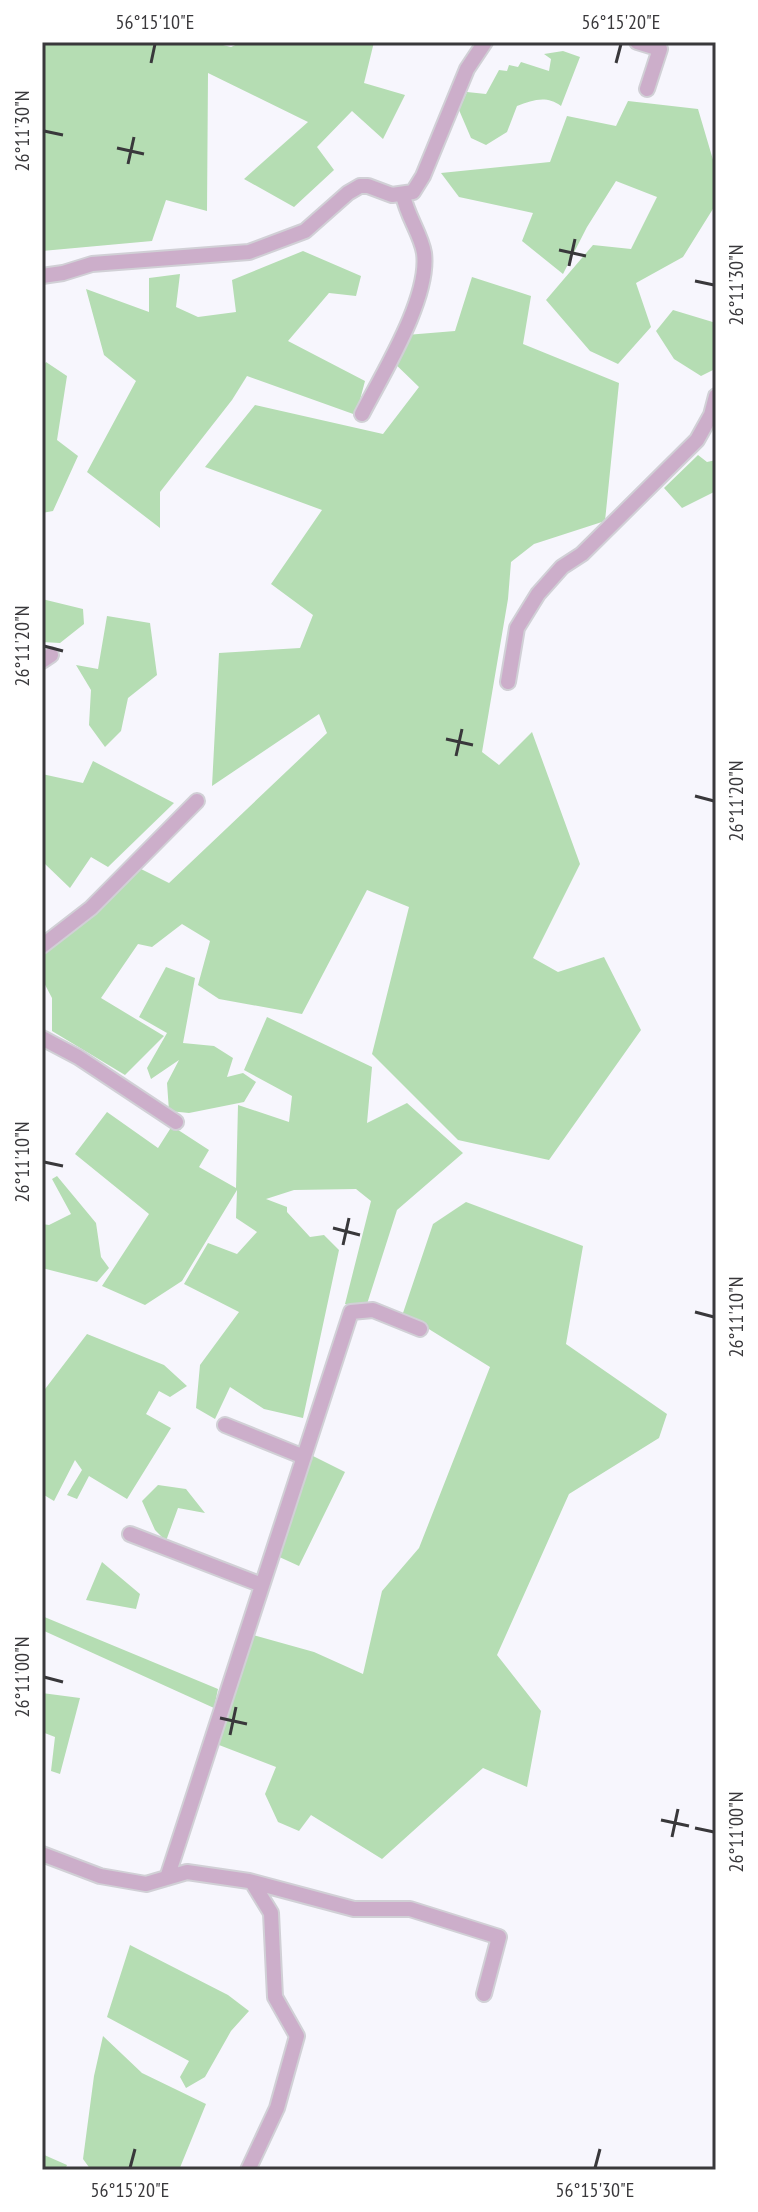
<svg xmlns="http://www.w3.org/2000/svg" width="758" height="2212" font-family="'PT Sans Narrow',sans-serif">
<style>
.green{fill:#b5ddb3}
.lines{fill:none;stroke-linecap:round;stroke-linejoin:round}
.minor-casing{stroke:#d1d0d6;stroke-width:18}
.minor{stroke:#ccaeca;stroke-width:14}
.ticks{fill:none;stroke:#39383b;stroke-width:3}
.neatline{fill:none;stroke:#39383b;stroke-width:3}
.ticks-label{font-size:20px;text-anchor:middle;fill:#39383b}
</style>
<rect width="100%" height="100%" fill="#f7f6fd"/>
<!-- green -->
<path class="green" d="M 42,42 L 211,42 L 231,47 L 242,42 L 374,42 L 364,83 L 405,95 L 383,139 L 352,111 L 317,147 L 334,170 L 294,207 L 244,179 L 308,122 L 208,73 L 207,211 L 166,200 L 152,241 L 42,251 Z
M 563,51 L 580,57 L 561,106 C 546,95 533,100 517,106 L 507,132 L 486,145 L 471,138 L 459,110 L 467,92 L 486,94 L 499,70 L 507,71 L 509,65 L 518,67 L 521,62 L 549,71 L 551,59 L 544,54 Z
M 628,101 L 698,109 L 716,170 L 716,204 L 683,257 L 636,283 L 651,327 L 618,364 L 590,351 L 546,300 L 593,245 L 631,249 L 657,197 L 616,181 L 587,227 L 563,274 L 522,241 L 533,213 L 459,197 L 441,173 L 550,162 L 567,116 L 616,126 Z
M 303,251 L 361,276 L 356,296 L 329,293 L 288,341 L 365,381 L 356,415 L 247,376 L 232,400 L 160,492 L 160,528 L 87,472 L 136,381 L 104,355 L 86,289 L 149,312 L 149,278 L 180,274 L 176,307 L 198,317 L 236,312 L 232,280 Z
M 472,277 L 531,296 L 523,344 L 619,383 L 605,521 L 534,544 L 511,562 L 508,599 L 482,752 L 499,765 L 532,732 L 580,864 L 533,958 L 558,972 L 604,957 L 641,1030 L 549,1160 L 458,1140 L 372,1054 L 409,907 L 367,890 L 302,1014 L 219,999 L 198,985 L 210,941 L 182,924 L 152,947 L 138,944 L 101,998 L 164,1036 L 125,1075 L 52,1031 L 52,998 L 42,979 L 42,949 L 133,865 L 169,883 L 327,733 L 319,714 L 212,786 L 219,653 L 300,648 L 313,615 L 271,584 L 322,510 L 205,467 L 255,405 L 383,434 L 419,387 L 388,357 L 394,336 L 455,331 Z
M 673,310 L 716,323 L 715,369 L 701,376 L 674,359 L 656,331 Z
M 46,362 L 67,376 L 57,440 L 78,456 L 53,511 L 42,513 L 42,368 Z
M 698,455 L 707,462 L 716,460 L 716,491 L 682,508 L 664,488 Z
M 42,599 L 83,609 L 84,624 L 60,643 L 42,642 Z
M 107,616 L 150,623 L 157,675 L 128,698 L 121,731 L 105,747 L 89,725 L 91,690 L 76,665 L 98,669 Z
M 93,761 L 174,803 L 108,867 L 91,857 L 70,888 L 45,864 L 42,867 L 42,774 L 83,783 Z
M 166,967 L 195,978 L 183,1043 L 214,1046 L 233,1058 L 227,1077 L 243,1073 L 256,1082 L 244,1102 L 189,1113 L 169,1111 L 167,1083 L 179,1060 L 151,1079 L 147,1068 L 167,1033 L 139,1017 Z
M 267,1017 L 372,1067 L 367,1123 L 407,1103 L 463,1153 L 397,1210 L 367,1304 L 345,1304 L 371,1201 L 356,1189 L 294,1190 L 266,1199 L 287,1207 L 287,1212 L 310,1237 L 324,1235 L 339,1250 L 303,1418 L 264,1409 L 230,1387 L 215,1419 L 196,1408 L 200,1365 L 239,1312 L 184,1284 L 208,1243 L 237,1254 L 257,1232 L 236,1218 L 237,1190 L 182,1281 L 145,1305 L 102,1286 L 149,1214 L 75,1154 L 107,1112 L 158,1148 L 172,1126 L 209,1150 L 199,1167 L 236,1188 L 238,1105 L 289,1122 L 292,1096 L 244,1070 Z
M 57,1176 L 96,1223 L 101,1257 L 109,1268 L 97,1282 L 42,1268 L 42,1224 L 49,1225 L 71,1214 L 52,1179 Z
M 466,1202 L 583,1246 L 566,1344 L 667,1414 L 659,1438 L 569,1494 L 497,1655 L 541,1711 L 527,1787 L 483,1768 L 382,1859 L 311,1815 L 299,1831 L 278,1822 L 265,1794 L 276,1767 L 219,1745 L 253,1635 L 314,1652 L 363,1674 L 382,1591 L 419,1548 L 490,1367 L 403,1313 L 433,1224 Z
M 87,1334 L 164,1365 L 187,1386 L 170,1397 L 159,1391 L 146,1414 L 171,1428 L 127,1499 L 89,1476 L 77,1499 L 67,1495 L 82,1470 L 75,1460 L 54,1501 L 44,1495 L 42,1498 L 42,1393 Z
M 309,1454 L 345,1472 L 299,1566 L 275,1555 Z
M 158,1485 L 186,1489 L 205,1513 L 178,1508 L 166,1541 L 155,1530 L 142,1501 Z
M 102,1562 L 140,1594 L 136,1609 L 86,1600 Z
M 42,1616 L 218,1689 L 214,1708 L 42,1630 Z
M 42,1693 L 80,1698 L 60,1774 L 51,1771 L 55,1737 L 42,1732 Z
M 130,1945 L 228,1995 L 249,2011 L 231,2031 L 205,2077 L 186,2088 L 180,2077 L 189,2061 L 107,2017 Z
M 103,2036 L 142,2073 L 206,2104 L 179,2170 L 91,2170 L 83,2159 L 94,2076 Z
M 42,2154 L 67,2165 L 65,2170 L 42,2170 Z"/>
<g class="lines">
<defs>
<path id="minor" d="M 637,42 L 660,49 L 647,89
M 42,276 L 63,273 L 92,264 L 249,252 L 305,231 L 348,193 L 360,186 L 368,186 L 392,195 L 413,192 L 423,176 L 467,69 L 485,42
M 362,414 C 383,373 430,298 424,253 C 421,234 407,216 403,195
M 42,661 L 51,655
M 508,682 L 517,628 L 538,594 L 562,567 L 582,554 L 697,440 L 711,415 L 716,396
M 42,946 L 91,908 L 197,801
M 42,1038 L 78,1057 L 176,1122
M 225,1425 L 304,1457
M 130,1534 L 262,1585
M 42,1854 L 100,1876 L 146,1884 L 187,1872 L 249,1881 L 354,1909 L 410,1909 L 499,1937 L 484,1994
M 167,1878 L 351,1312 L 373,1310 L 420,1329
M 248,2170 L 277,2108 L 297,2036 L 275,1997 L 271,1913 L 252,1882"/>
</defs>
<!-- minor casing -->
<use href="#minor" class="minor-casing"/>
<!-- minor -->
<use href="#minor" class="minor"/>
</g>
<!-- ticks -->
<path class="ticks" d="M 151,63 L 155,44M 616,63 L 621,44M 44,131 L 63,135M 117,148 L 144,154M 128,164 L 134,137M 559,250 L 586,256M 569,266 L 575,239M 695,281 L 714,285M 44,646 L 63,651M 446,739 L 473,745M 456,756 L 462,729M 695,796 L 714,801M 44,1162 L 63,1166M 333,1228 L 360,1235M 343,1245 L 349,1218M 695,1312 L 714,1317M 44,1677 L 63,1682M 220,1718 L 247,1724M 230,1735 L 236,1707M 661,1820 L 689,1826M 695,1828 L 714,1832M 672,1837 L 678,1809M 130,2168 L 135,2149M 595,2168 L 600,2149"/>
<!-- border -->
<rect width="758" height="2212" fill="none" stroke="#ffffff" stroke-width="88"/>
<rect x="44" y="44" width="670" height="2124" class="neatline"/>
<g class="ticks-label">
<text x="155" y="29">56°15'10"E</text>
<text x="621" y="29">56°15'20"E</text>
<text transform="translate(22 131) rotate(-90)" y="7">26°11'30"N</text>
<text transform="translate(736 285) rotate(-90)" y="7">26°11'30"N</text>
<text transform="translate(22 646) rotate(-90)" y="7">26°11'20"N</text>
<text transform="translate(736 801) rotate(-90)" y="7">26°11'20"N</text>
<text transform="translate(22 1162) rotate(-90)" y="7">26°11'10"N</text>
<text transform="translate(736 1317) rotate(-90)" y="7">26°11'10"N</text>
<text transform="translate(22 1677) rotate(-90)" y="7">26°11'00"N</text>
<text transform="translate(736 1832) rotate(-90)" y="7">26°11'00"N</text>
<text x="130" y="2197">56°15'20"E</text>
<text x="595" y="2197">56°15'30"E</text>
</g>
</svg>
